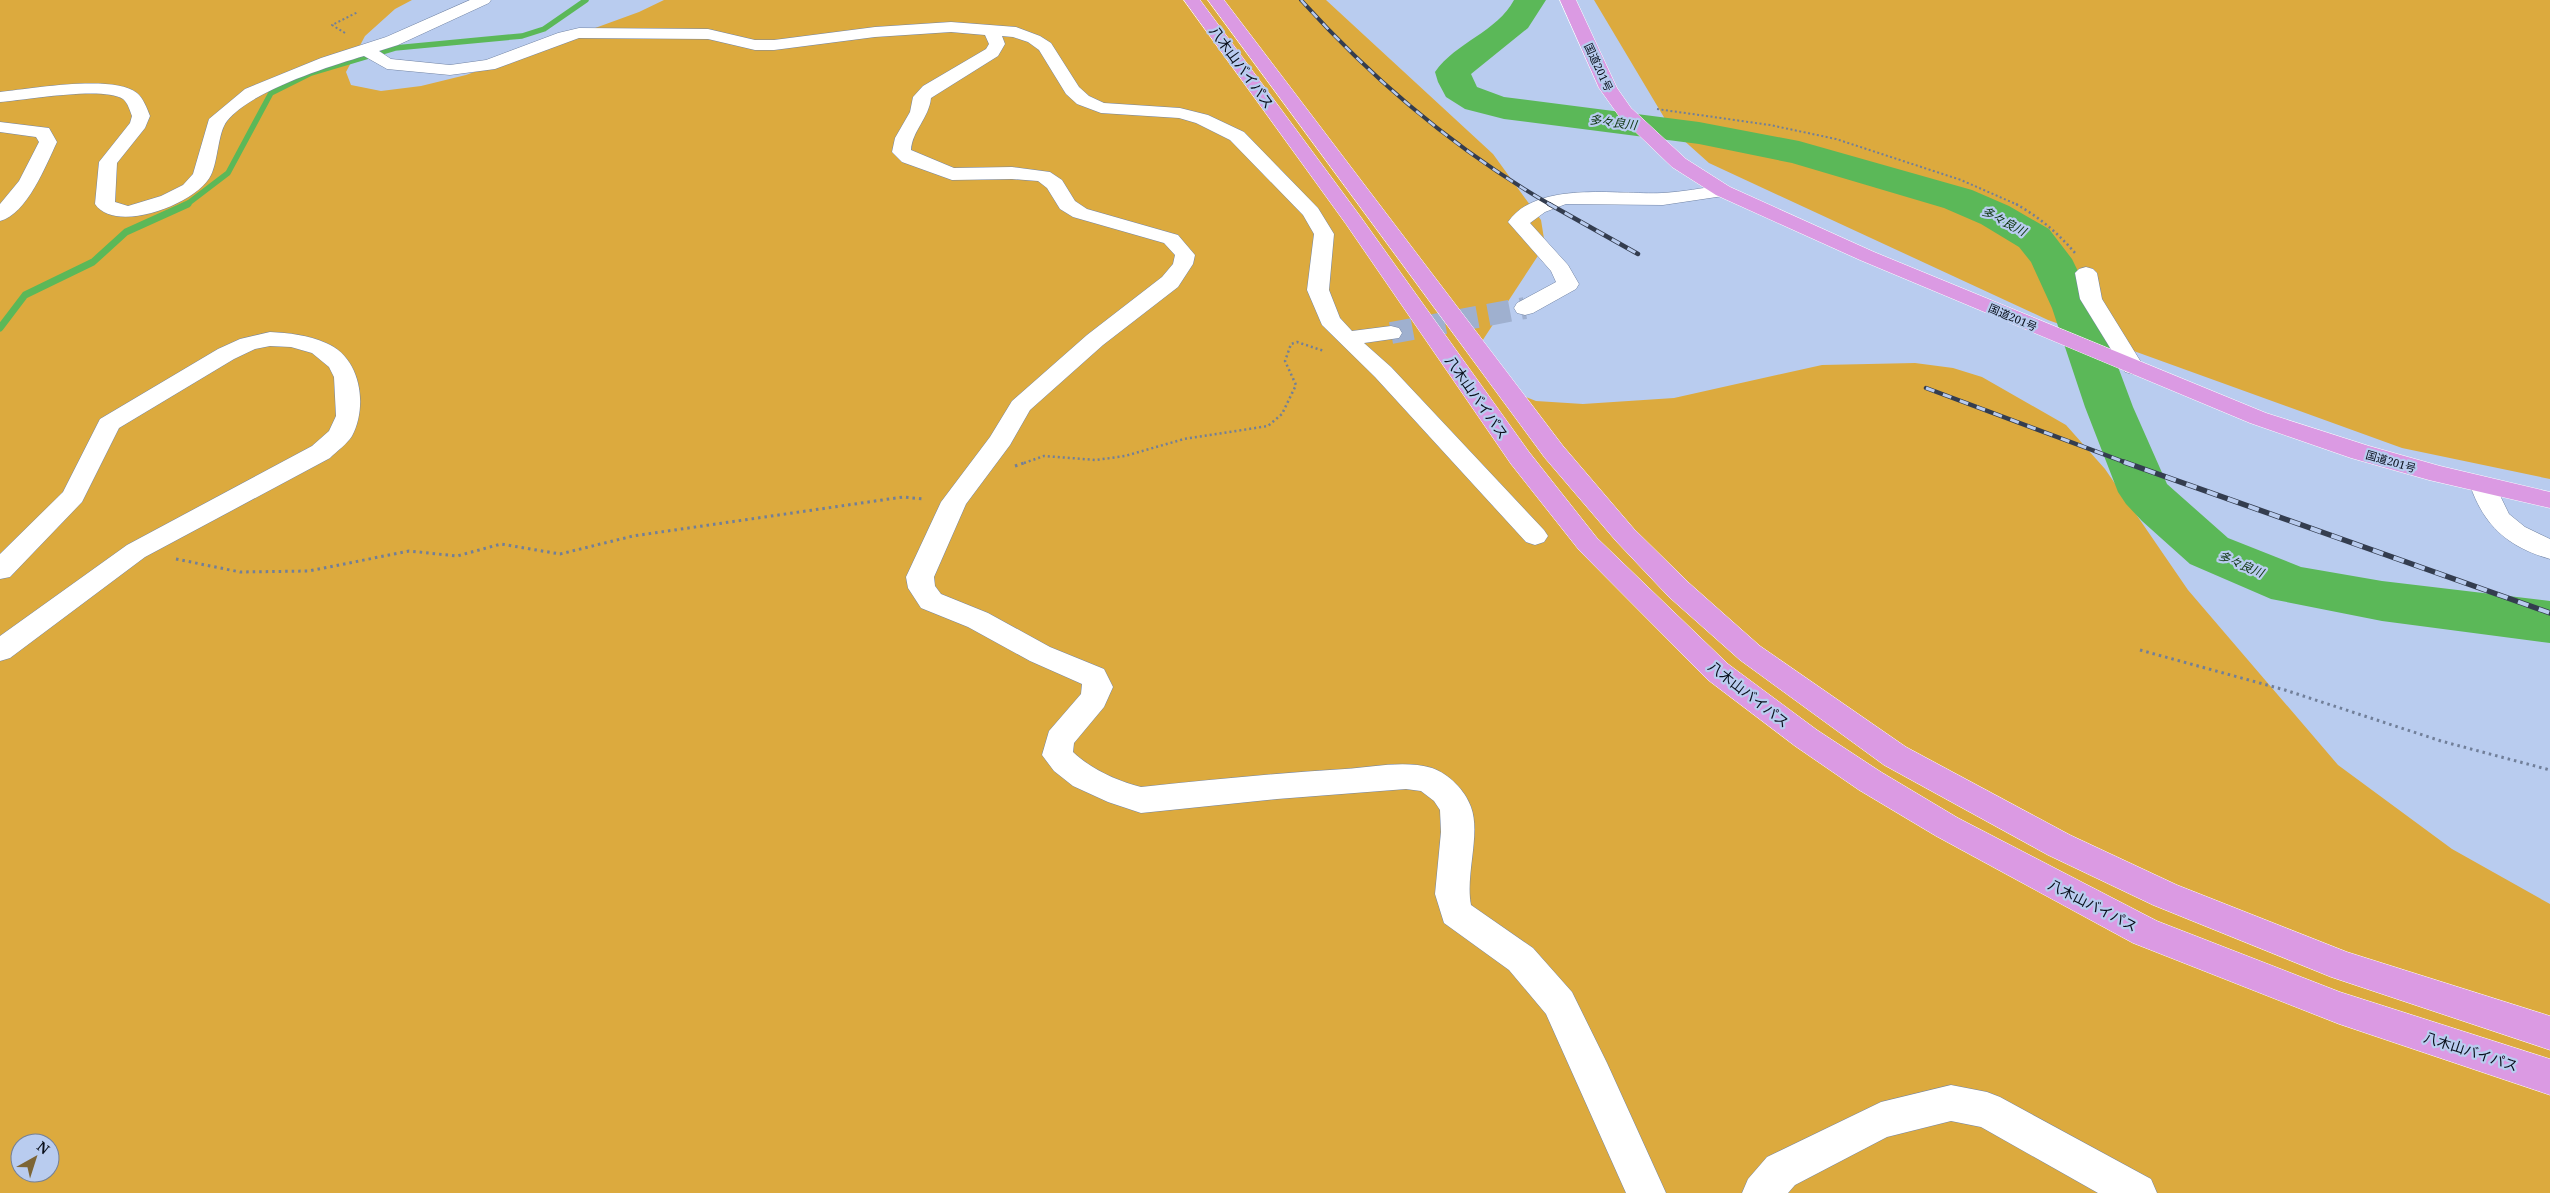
<svg xmlns="http://www.w3.org/2000/svg" width="2550" height="1193" font-family="'Noto Serif','Noto Sans JP',serif">
<style>
.green{fill:#dcaa3e;fill-rule:evenodd}
.lines{fill:none;stroke-linecap:round;stroke-linejoin:round}
.stream-far1{stroke:#5bb858;stroke-width:5.5}
.stream{stroke:#5bb858;stroke-width:7}
.river{fill:#5bb858;fill-rule:evenodd}
.minor-tunnel{stroke:#9fb0cf;stroke-width:22;stroke-dasharray:22 11;stroke-linecap:butt}
.minor-casing{stroke:#7284a4;stroke-width:1}
.trunk-casing{stroke:#fff;stroke-width:1}
.path-far2{stroke:#717f99;stroke-width:2;stroke-dasharray:2 2.5;stroke-linecap:butt}
.path-far1{stroke:#717f99;stroke-width:2.5;stroke-dasharray:2 3;stroke-linecap:butt}
.path{stroke:#717f99;stroke-width:3;stroke-dasharray:2.5 4;stroke-linecap:butt}
.minor{fill:#fff;fill-rule:evenodd}
.trunk{fill:#db9ae3;fill-rule:evenodd}
.rail-far2-casing{stroke:#343d4f;stroke-width:4}
.rail-far1-casing{stroke:#343d4f;stroke-width:4.5}
.rail-casing{stroke:#343d4f;stroke-width:5.5}
.rail-far2{stroke:#b9ccef;stroke-width:2.5;stroke-dasharray:8;stroke-linecap:butt}
.rail-far1{stroke:#b9ccef;stroke-width:3;stroke-dasharray:9;stroke-linecap:butt}
.rail{stroke:#b9ccef;stroke-width:4;stroke-dasharray:11;stroke-linecap:butt}
.labels{text-anchor:middle;dominant-baseline:central;stroke-width:4.5;stroke-linejoin:round;paint-order:stroke}
.far-street-label{font-size:11px;fill:#090f1b;stroke:#b9ccef}
.far-water-label{font-size:12px;font-style:italic;fill:#0f340f;stroke:#b9ccef}
.street-label{font-size:14px;fill:#090f1b;stroke:#b9ccef}
</style>
<rect width="100%" height="100%" fill="#b9ccef"/>
<!-- green -->
<path class="green" d="M 0,0 L 412,0 L 395,9 L 365,36 L 346,72 L 351,85 L 381,91 L 421,86 L 466,75 L 639,12 L 664,0 L 1326,0 L 1493,154 L 1541,220 L 1545,245 L 1473,355 L 1511,391 L 1536,401 L 1583,404 L 1674,398 L 1822,365 L 1915,363 L 1953,368 L 1982,377 L 2066,425 L 2105,469 L 2188,590 L 2338,765 L 2452,849 L 2550,904 L 2550,1193 L 0,1193 ZM 20,1143 L 50,1143 L 50,1173 L 20,1173 Z
M 1594,0 L 2550,0 L 2550,479 L 2402,448 L 2048,320 L 1709,163 L 1671,129 Z"/>
<g class="lines">
<!-- stream-far1 -->
<path class="stream-far1" d="M 186,205 L 228,173 L 271,93 L 311,73 L 395,48 L 522,36 L 544,29 L 586,0"/>
<!-- stream -->
<path class="stream" d="M 0,328 L 25,295 L 93,262 L 126,232 L 188,204"/>
<!-- river -->
<path class="river" d="M 1514,0 L 1546,0 L 1528,28 L 1471,74 L 1477,87 L 1504,97 L 1699,122 L 1799,141 L 1972,190 L 2009,206 L 2049,229 L 2072,259 L 2096,308 L 2133,407 L 2167,484 L 2228,538 L 2301,567 L 2382,581 L 2550,601 L 2550,643 L 2382,621 L 2271,599 L 2190,564 L 2142,521 L 2126,504 L 2118,492 L 2085,407 L 2052,308 L 2031,262 L 2019,247 L 1981,224 L 1944,208 L 1792,163 L 1699,144 L 1504,119 L 1465,109 L 1446,97 L 1438,82 L 1435,72 C 1456,42 1497,32 1514,0 Z"/>
<!-- minor-tunnel -->
<path class="minor-tunnel" d="M 1391,333 L 1525,308"/>
<defs>
<path id="minor" d="M 470,0 L 491,0 L 489,3 L 398,45 L 379,51 L 391,59 L 450,65 L 486,60 L 558,33 L 579,28 L 708,29 L 755,40 L 774,40 L 875,27 L 951,22 L 1016,27 L 1040,36 L 1051,43 L 1079,87 L 1089,96 L 1104,103 L 1180,108 L 1208,115 L 1244,132 L 1318,208 L 1334,234 L 1329,290 L 1340,318 L 1352,331 L 1391,326 L 1399,328 L 1402,333 L 1399,338 L 1364,343 L 1391,367 L 1544,530 L 1548,536 L 1544,542 L 1535,545 L 1526,542 L 1375,377 L 1322,325 L 1307,290 L 1314,234 L 1303,215 L 1230,140 L 1196,123 L 1179,118 L 1101,113 L 1077,104 L 1066,94 L 1039,50 L 1028,42 L 1013,37 L 1002,36 L 1005,44 L 998,56 L 931,98 C 929,118 912,131 911,150 L 954,168 L 1012,167 L 1050,172 L 1062,180 L 1075,201 L 1087,209 L 1178,235 L 1195,255 L 1193,264 L 1178,287 L 1103,345 L 1030,410 L 1010,445 L 966,504 L 934,577 L 935,586 L 941,594 L 988,613 L 1050,647 L 1104,669 L 1113,687 L 1104,707 L 1074,743 L 1073,752 C 1091,769 1117,781 1141,787 C 1209,780 1277,773 1345,769 C 1373,767 1405,760 1432,768 C 1449,774 1465,790 1471,807 C 1481,834 1465,875 1471,905 L 1533,948 L 1572,992 L 1607,1063 L 1666,1193 L 1626,1193 L 1546,1014 L 1509,970 L 1444,923 L 1435,894 L 1441,832 L 1440,810 L 1434,801 L 1421,791 L 1406,789 L 1277,799 L 1141,813 L 1108,802 L 1073,786 L 1054,771 L 1042,755 L 1049,731 L 1081,694 L 1082,684 L 1030,661 L 968,627 L 921,608 L 908,588 L 906,577 L 941,502 L 990,437 L 1012,401 L 1087,335 L 1162,277 L 1173,264 L 1175,255 L 1164,243 L 1073,217 L 1060,209 L 1047,188 L 1038,181 L 1012,179 L 952,180 L 902,162 L 892,152 L 895,138 L 910,112 L 913,97 L 923,86 L 986,49 L 989,44 L 985,35 L 951,32 L 875,37 L 774,50 L 755,50 L 708,39 L 579,38 L 495,69 L 450,75 L 387,69 L 364,56 C 327,67 251,91 227,121 C 218,132 218,161 211,175 C 198,203 116,235 95,204 L 99,162 L 130,123 L 132,116 C 130,111 128,103 123,99 C 103,86 26,100 0,102 L 0,92 C 30,89 113,74 137,93 C 143,98 147,108 150,116 L 145,128 L 117,163 L 115,202 L 128,206 L 161,196 L 183,185 L 193,174 L 209,119 L 245,89 L 321,58 L 386,37 Z
M 0,122 L 49,128 L 57,142 C 46,165 27,214 0,221 L 0,204 L 19,181 L 39,142 L 36,137 L 0,132 Z
M 1723,185 L 1730,187 L 1733,191 L 1730,195 L 1663,205 L 1566,204 L 1545,212 L 1530,223 L 1568,265 L 1579,284 L 1576,289 L 1533,313 L 1525,315 L 1517,313 L 1514,308 L 1517,303 L 1556,282 L 1551,271 L 1508,222 C 1537,180 1617,195 1662,193 C 1682,192 1703,188 1723,185 Z
M 2086,267 L 2093,269 L 2097,273 L 2102,299 L 2144,367 L 2141,372 L 2133,374 L 2125,372 L 2080,299 L 2075,273 L 2079,269 Z
M 270,332 C 289,333 308,335 326,343 C 361,357 368,406 352,436 C 347,444 337,451 330,458 L 145,557 L 10,658 L 0,661 L 0,636 L 127,545 L 312,446 L 329,431 L 336,416 L 334,377 L 329,367 L 312,353 L 291,347 L 270,346 L 255,349 L 234,359 L 119,428 L 82,502 L 10,577 L 0,579 L 0,554 L 63,492 L 100,419 L 218,349 L 240,339 Z
M 2483,477 L 2492,479 L 2509,514 L 2525,527 L 2550,539 L 2550,559 C 2508,547 2484,526 2470,485 L 2474,479 Z
M 1951,1085 L 1987,1092 L 2000,1097 L 2151,1179 L 2157,1193 L 2098,1193 L 1981,1127 L 1951,1121 L 1887,1137 L 1795,1185 L 1788,1193 L 1742,1193 L 1748,1179 L 1767,1157 L 1881,1102 Z"/>
<path id="trunk" d="M 1184,0 L 1200,0 L 1360,216 L 1529,452 L 1597,538 L 1728,664 L 1817,730 L 1881,772 L 1958,818 L 2157,921 L 2340,992 L 2550,1059 L 2550,1095 L 2339,1024 L 2133,943 L 1936,836 L 1859,790 L 1795,746 L 1708,680 L 1579,550 L 1511,464 L 1346,224 Z
M 1208,0 L 1224,0 L 1563,446 L 1634,529 L 1689,583 L 1760,646 L 1906,747 L 2070,835 L 2177,885 L 2347,952 L 2550,1016 L 2550,1050 L 2331,977 L 2153,905 L 2048,855 L 1884,765 L 1740,660 L 1669,597 L 1616,541 L 1545,458 Z
M 1560,0 L 1576,0 L 1617,88 L 1631,108 L 1686,159 L 1730,187 L 1874,252 L 2266,413 L 2369,446 L 2440,466 L 2550,492 L 2550,508 L 2429,480 L 2351,458 L 2250,423 L 1860,260 L 1716,195 L 1672,167 L 1619,116 L 1599,88 Z"/>
</defs>
<!-- minor casing -->
<use href="#minor" class="minor-casing"/>
<!-- trunk casing -->
<use href="#trunk" class="trunk-casing"/>
<!-- path-far2 -->
<path class="path-far2" d="M 345,33 L 332,25 L 358,12
M 1657,109 L 1770,125 L 1836,139 L 1961,180 L 2018,205"/>
<!-- path-far1 -->
<path class="path-far1" d="M 2016,204 C 2039,217 2058,233 2075,253
M 1024,463 L 1044,456 L 1096,460 L 1125,456 L 1184,439 L 1268,426 L 1282,414 L 1296,385 L 1285,361 L 1291,344 L 1297,342 L 1324,351"/>
<!-- path -->
<path class="path" d="M 1015,466 L 1027,462
M 176,559 L 240,572 L 309,571 L 409,551 L 457,556 L 501,544 L 560,554 L 633,536 L 903,497 L 924,499
M 2140,650 L 2285,690 L 2441,741 L 2550,770"/>
<!-- minor -->
<use href="#minor" class="minor"/>
<!-- trunk -->
<use href="#trunk" class="trunk"/>
<defs>
<path id="rail-far2" d="M 1301,0 C 1374,81 1457,151 1551,205"/>
<path id="rail-far1" d="M 1549,204 L 1638,254
M 1926,388 L 2127,463"/>
<path id="rail" d="M 2124,462 L 2550,613"/>
</defs>
<!-- rail-far2 casing -->
<use href="#rail-far2" class="rail-far2-casing"/>
<!-- rail-far1 casing -->
<use href="#rail-far1" class="rail-far1-casing"/>
<!-- rail casing -->
<use href="#rail" class="rail-casing"/>
<!-- rail-far2 -->
<use href="#rail-far2" class="rail-far2"/>
<!-- rail-far1 -->
<use href="#rail-far1" class="rail-far1"/>
<!-- rail -->
<use href="#rail" class="rail"/>
</g>
<g class="labels">
<!-- far-street labels -->
<g class="far-street-label">
<text transform="translate(1599 67) rotate(65)">国道201号</text>
<text transform="translate(2013 317) rotate(23)">国道201号</text>
<text transform="translate(2391 461) rotate(16)">国道201号</text>
</g>
<!-- far-water labels -->
<g class="far-water-label">
<text transform="translate(1613 122) rotate(7)">多々良川</text>
<text transform="translate(2004 221) rotate(28)">多々良川</text>
<text transform="translate(2241 564) rotate(23)">多々良川</text>
</g>
<!-- street labels -->
<g class="street-label">
<text transform="translate(1242 67) rotate(54)">八木山バイパス</text>
<text transform="translate(1477 397) rotate(55)">八木山バイパス</text>
<text transform="translate(1749 694) rotate(38)">八木山バイパス</text>
<text transform="translate(2093 905) rotate(27)">八木山バイパス</text>
<text transform="translate(2471 1051) rotate(18)">八木山バイパス</text>
</g>
</g>
<!-- north arrow -->
<g transform="translate(35 1158) rotate(39)"><circle r="24" fill="#b9ccef" stroke="#73809a"/>
<path d="M0-4L9 19L0 12L-9 19Z" fill="#7d6535"/>
<text y="-8" font-size="14" font-weight="bold" text-anchor="middle" fill="#090f1b">N</text>
</g>
</svg>
